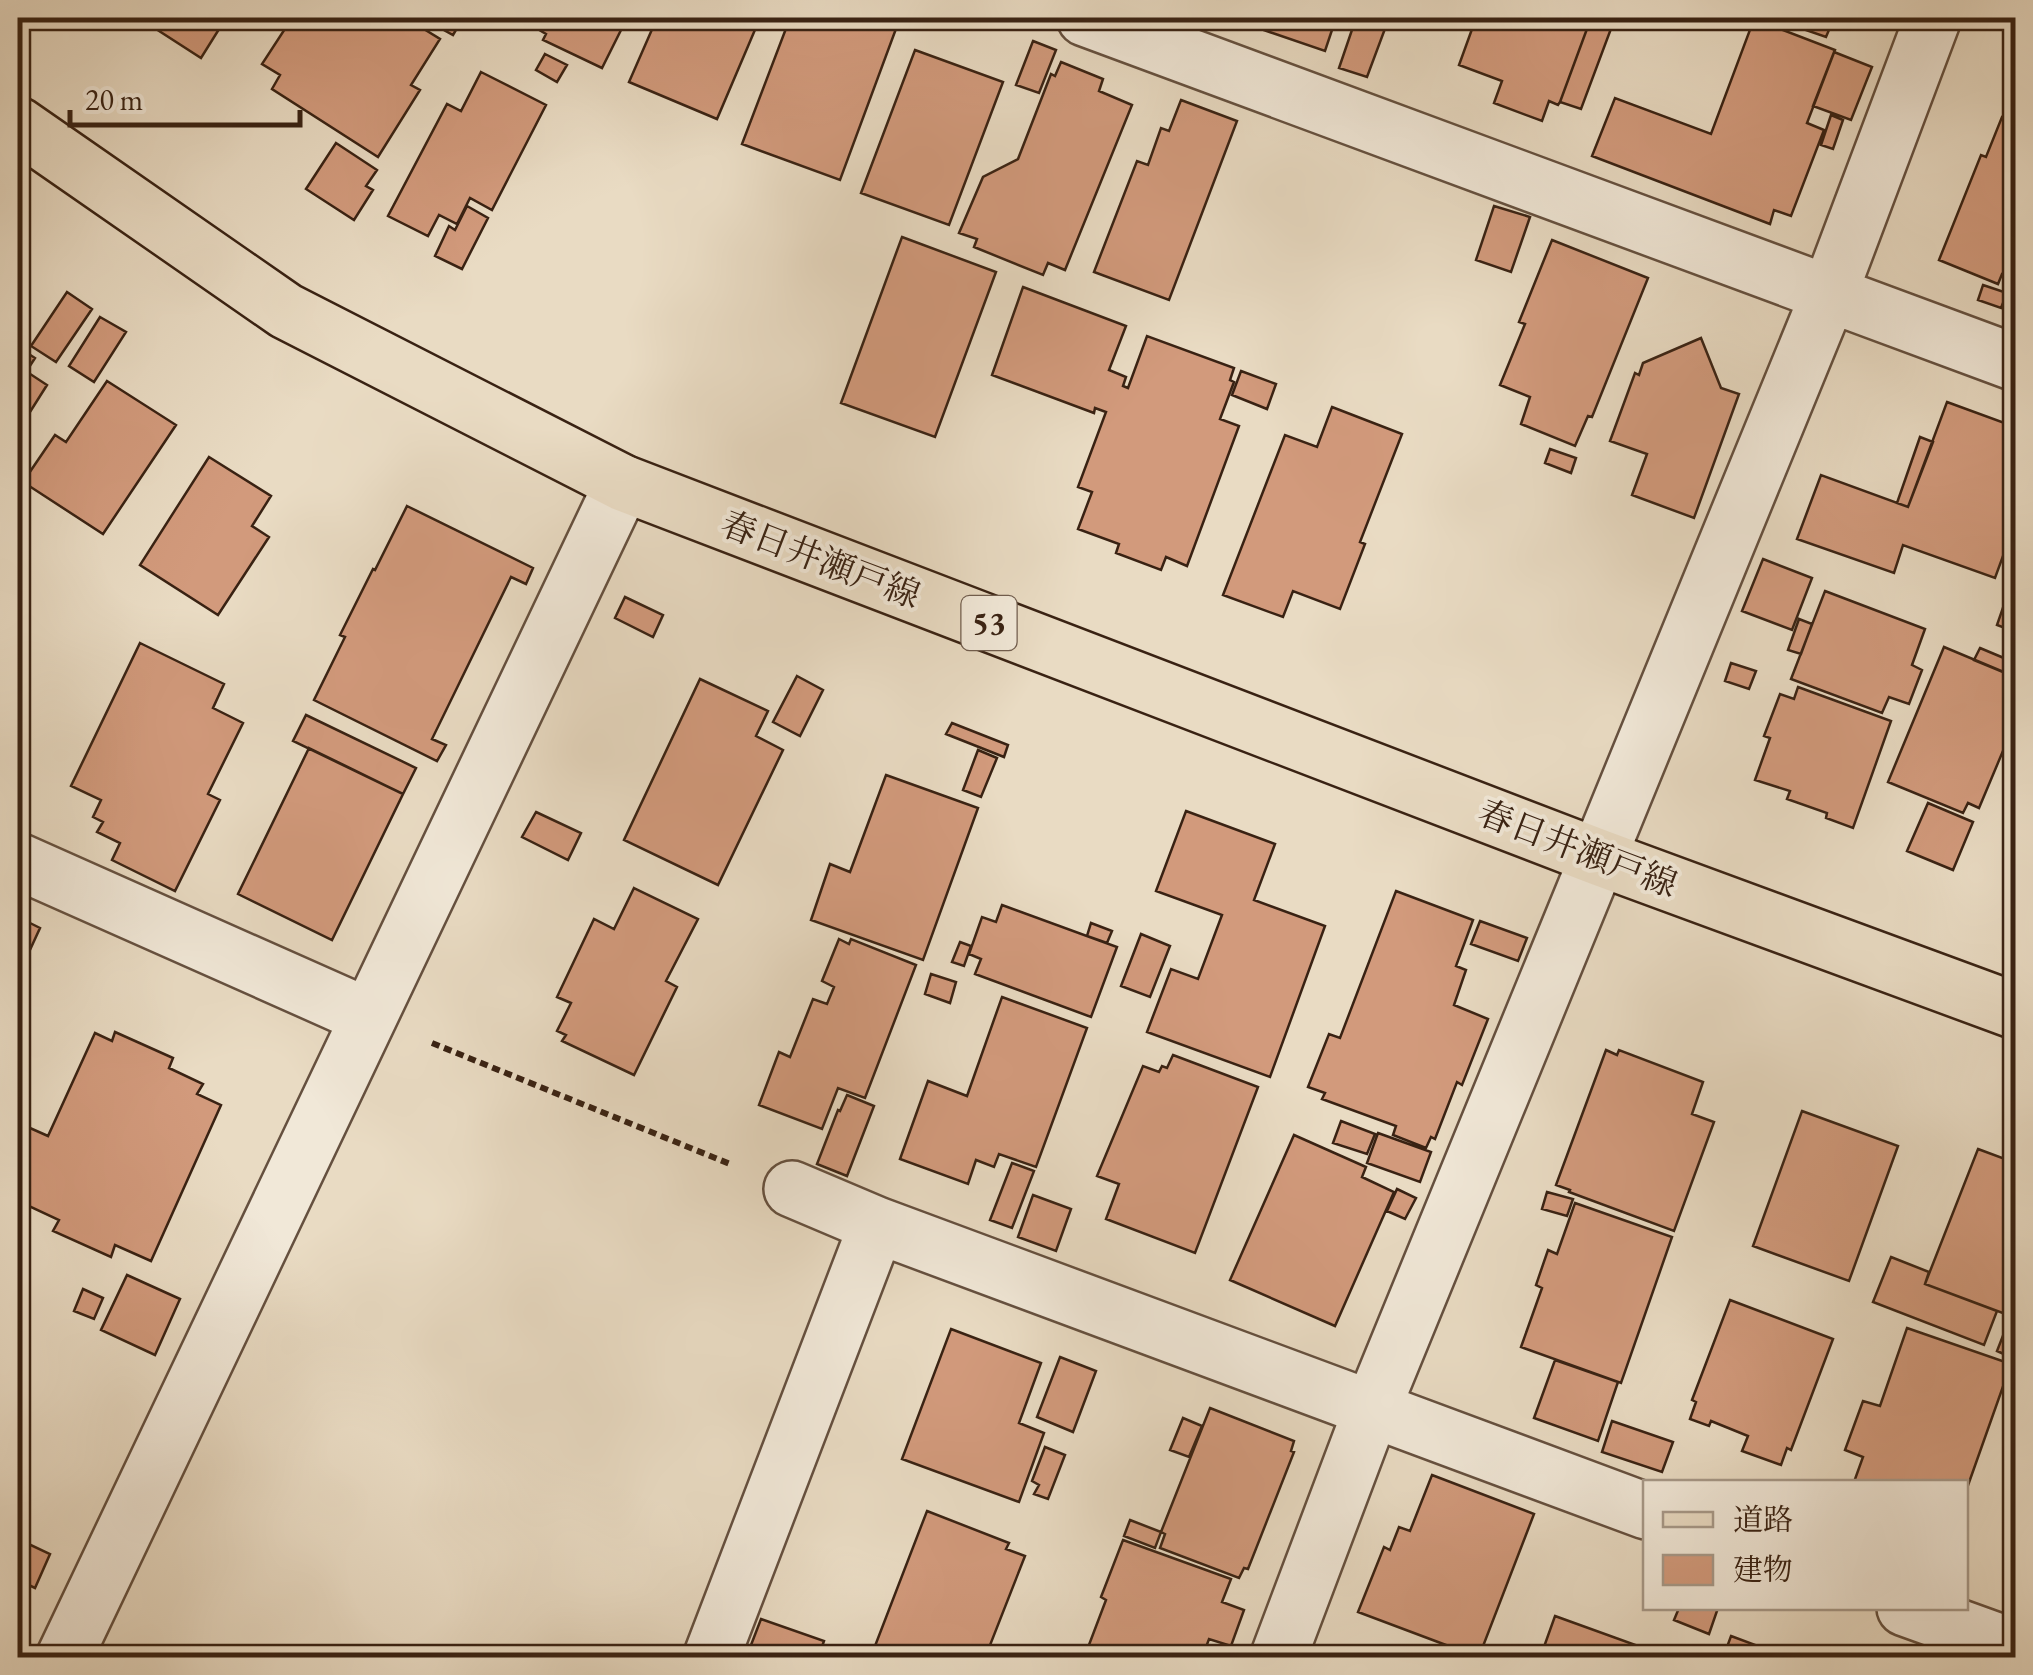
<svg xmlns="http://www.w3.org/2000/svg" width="2033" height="1675" font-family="'EB Garamond','Noto Serif JP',serif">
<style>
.building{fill:#d29a7c;stroke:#392213;stroke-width:2.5}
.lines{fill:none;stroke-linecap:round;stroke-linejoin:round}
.minor-casing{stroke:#65503f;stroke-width:60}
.primary-casing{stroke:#392213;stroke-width:60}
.path{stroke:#392213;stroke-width:6;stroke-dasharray:8 5;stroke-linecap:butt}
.minor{stroke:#f1e8d8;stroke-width:55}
.primary{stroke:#e9dbc3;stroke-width:55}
.labels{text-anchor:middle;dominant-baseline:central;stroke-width:8;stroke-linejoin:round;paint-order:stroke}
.shield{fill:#f1e8d8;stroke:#705d4e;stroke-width:2.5}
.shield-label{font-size:32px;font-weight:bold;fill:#392213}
.street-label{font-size:35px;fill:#392213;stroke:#f1e8d8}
</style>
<rect width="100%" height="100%" fill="#e9dbc3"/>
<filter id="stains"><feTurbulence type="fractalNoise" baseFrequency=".002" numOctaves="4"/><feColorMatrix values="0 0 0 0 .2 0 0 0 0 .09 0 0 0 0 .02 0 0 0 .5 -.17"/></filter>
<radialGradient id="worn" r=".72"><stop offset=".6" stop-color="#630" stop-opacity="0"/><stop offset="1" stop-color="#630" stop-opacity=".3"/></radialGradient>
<!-- building -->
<path class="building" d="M 139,18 L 226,18 L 201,58 Z
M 292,18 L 308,18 L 321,26 L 326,18 L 406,18 L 440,39 L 411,85 L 420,90 L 378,157 L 272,89 L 280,75 L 262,64 Z
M 422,18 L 463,18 L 453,35 Z
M 541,18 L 627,18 L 602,68 L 543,40 L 546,34 L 536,28 Z
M 657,18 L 760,18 L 717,119 L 629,82 Z
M 790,18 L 819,18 L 833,22 L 835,18 L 900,18 L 840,180 L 742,144 Z
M 1255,18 L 1361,18 L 1358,27 L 1336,18 L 1325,51 L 1252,26 Z
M 1361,18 L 1389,18 L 1367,77 L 1339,68 L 1354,24 L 1358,27 Z
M 1476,18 L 1591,18 L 1560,102 L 1558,105 L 1549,101 L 1542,121 L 1494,103 L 1502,81 L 1459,65 Z
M 1591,18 L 1615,18 L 1581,109 L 1560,102 Z
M 1771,18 L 1834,18 L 1826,37 Z
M 1754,19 L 1835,50 L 1807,123 L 1824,130 L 1791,216 L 1774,210 L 1770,224 L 1592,156 L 1615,98 L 1711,134 Z
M 1033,41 L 1056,50 L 1039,93 L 1016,85 Z
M 915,50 L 1003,82 L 949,225 L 861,193 Z
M 1834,52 L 1872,67 L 1851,120 L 1813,106 Z
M 545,54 L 567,65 L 557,82 L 536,70 Z
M 1061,62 L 1103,79 L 1099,91 L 1132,105 L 1065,270 L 1048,263 L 1043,275 L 974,247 L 977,239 L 959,233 L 983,177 L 1018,159 L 1051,74 L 1055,76 Z
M 481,72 L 546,105 L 492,210 L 470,198 L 457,224 L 439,215 L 428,236 L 388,216 L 447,104 L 461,111 Z
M 1181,100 L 1237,121 L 1169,300 L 1094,272 L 1137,161 L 1148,165 L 1161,128 L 1169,131 Z
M 1831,115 L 1843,120 L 1833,149 L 1821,145 Z
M 2002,117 L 2016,122 L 2016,279 L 2002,274 L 1998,284 L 1939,260 L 1981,155 L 1986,157 Z
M 336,143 L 377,170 L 366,186 L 373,190 L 354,220 L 306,189 Z
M 467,206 L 488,218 L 462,269 L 435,256 L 449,226 L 455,230 Z
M 1494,206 L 1530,217 L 1511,272 L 1476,260 Z
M 902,237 L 996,272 L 935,437 L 841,403 Z
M 1552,240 L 1648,278 L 1592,417 L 1588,416 L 1575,446 L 1521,424 L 1530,397 L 1500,385 L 1525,324 L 1519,322 Z
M 1983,285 L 2007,293 L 2001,308 L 1978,300 Z
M 1023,287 L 1126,326 L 1109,370 L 1126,377 L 1123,386 L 1128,388 L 1147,336 L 1234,368 L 1230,380 L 1234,382 L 1220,419 L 1239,426 L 1187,566 L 1166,557 L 1161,570 L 1116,553 L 1119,544 L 1078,529 L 1092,492 L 1078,487 L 1106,412 L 1095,408 L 1094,413 L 992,375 Z
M 67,292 L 92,309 L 56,362 L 31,346 Z
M 100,317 L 126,332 L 94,382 L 69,366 Z
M 1701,338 L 1721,388 L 1739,394 L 1694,518 L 1632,495 L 1647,454 L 1610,441 L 1635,373 L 1639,375 L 1643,363 Z
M 18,347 L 35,358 L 26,372 L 18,366 Z
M 18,366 L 47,385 L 18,431 Z
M 1241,371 L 1276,384 L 1267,409 L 1232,395 Z
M 107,381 L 176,425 L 103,534 L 23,482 L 55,435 L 66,442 Z
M 1947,402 L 2007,424 L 2007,421 L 2016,424 L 2016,551 L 2013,559 L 2003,556 L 1995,578 L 1903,545 L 1894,573 L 1797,539 L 1821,475 L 1908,507 Z
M 1332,407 L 1402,434 L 1360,542 L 1365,544 L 1340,609 L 1293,591 L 1283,617 L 1223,595 L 1285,435 L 1317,447 Z
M 1920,437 L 1933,442 L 1908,507 L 1897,503 Z
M 1550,449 L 1576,458 L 1571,473 L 1545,463 Z
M 209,457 L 271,496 L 252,526 L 269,537 L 218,615 L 140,565 Z
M 407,506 L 533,568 L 526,584 L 511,577 L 432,739 L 446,745 L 437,761 L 314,700 L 345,637 L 340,635 L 373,569 L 375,570 Z
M 1763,559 L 1812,578 L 1792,630 L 1742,611 Z
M 1825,591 L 1925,629 L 1912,665 L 1922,670 L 1909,704 L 1889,697 L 1882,713 L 1791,679 Z
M 2007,596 L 2016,599 L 2016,624 L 2013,631 L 1997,625 Z
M 625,597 L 663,615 L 653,637 L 615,618 Z
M 1799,619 L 1812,624 L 1801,654 L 1788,650 Z
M 140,643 L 224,684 L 213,708 L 243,723 L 208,794 L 220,800 L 175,891 L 112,860 L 120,843 L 97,832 L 103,822 L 93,817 L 101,800 L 71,786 Z
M 1944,647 L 2016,677 L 2016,720 L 1979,808 L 1968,803 L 1963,813 L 1888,782 Z
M 1980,648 L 2011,661 L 2005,673 L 1974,660 Z
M 1731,663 L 1756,671 L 1749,689 L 1725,681 Z
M 797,676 L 823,690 L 800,736 L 773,722 Z
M 700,679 L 768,711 L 756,736 L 783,750 L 718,885 L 624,840 Z
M 1798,687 L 1891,721 L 1853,828 L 1826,818 L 1827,813 L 1787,799 L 1790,791 L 1755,780 L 1770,738 L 1764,736 L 1780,694 L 1794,699 Z
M 306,715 L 416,768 L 403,794 L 293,741 Z
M 952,723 L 1008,745 L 1004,757 L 946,734 Z
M 309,748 L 403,794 L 332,940 L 238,894 Z
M 978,750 L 997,758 L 981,797 L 963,790 Z
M 886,775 L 978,808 L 923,960 L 811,920 L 830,864 L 850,872 Z
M 1928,803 L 1973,822 L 1953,870 L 1907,851 Z
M 1186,811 L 1275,844 L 1254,900 L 1325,926 L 1270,1077 L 1147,1032 L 1171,969 L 1198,979 L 1222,915 L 1156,891 Z
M 536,812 L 581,833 L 568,860 L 522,837 Z
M 634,888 L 698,919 L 666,981 L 677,987 L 634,1075 L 562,1041 L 566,1035 L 557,1031 L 571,1003 L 557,997 L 594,919 L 614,929 Z
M 1396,891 L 1473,920 L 1456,966 L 1466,970 L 1454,1005 L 1488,1019 L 1462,1085 L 1457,1082 L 1435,1139 L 1431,1137 L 1426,1148 L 1393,1135 L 1396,1126 L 1322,1099 L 1325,1093 L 1308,1087 L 1329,1034 L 1340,1038 Z
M 1002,905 L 1117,947 L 1091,1017 L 975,974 L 981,959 L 969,954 L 982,917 L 996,922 Z
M 18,917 L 40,928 L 18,976 Z
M 1480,921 L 1527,938 L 1518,961 L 1471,944 Z
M 1091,923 L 1112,931 L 1107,943 L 1087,936 Z
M 1141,934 L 1170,946 L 1150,997 L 1121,986 Z
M 839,939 L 849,944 L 851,939 L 916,965 L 865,1098 L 838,1088 L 822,1129 L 759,1105 L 779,1052 L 790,1057 L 813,999 L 827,1004 L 834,987 L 822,981 Z
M 960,942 L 971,946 L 964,966 L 952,962 Z
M 931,974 L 956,982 L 950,1003 L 925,994 Z
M 1002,997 L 1087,1028 L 1036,1167 L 999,1154 L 994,1167 L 976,1160 L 968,1184 L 900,1159 L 928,1081 L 967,1096 Z
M 115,1032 L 173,1058 L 169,1068 L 203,1084 L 197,1094 L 221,1105 L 151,1261 L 115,1245 L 111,1257 L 53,1231 L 59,1220 L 18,1201 L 18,1133 L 21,1124 L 48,1136 L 95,1033 L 112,1041 Z
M 1606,1050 L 1617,1055 L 1619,1050 L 1703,1082 L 1692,1114 L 1714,1122 L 1674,1231 L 1569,1192 L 1570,1190 L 1556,1185 Z
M 1173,1055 L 1258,1087 L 1195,1253 L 1106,1219 L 1119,1184 L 1097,1176 L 1143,1066 L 1159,1072 L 1162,1066 L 1167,1068 Z
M 847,1095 L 874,1106 L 847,1176 L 817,1164 L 838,1110 L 840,1111 Z
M 1802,1111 L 1898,1146 L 1849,1281 L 1753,1246 Z
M 1341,1121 L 1375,1134 L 1367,1154 L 1333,1143 Z
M 1378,1133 L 1431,1152 L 1420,1182 L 1367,1163 Z
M 1294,1135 L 1366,1167 L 1362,1177 L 1394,1192 L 1335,1326 L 1230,1280 Z
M 1978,1149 L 2016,1163 L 2016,1318 L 1925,1284 Z
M 1012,1163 L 1034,1171 L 1012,1228 L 990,1220 Z
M 1397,1189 L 1416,1198 L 1405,1219 L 1387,1211 Z
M 1547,1192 L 1573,1199 L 1567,1216 L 1542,1209 Z
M 1033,1195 L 1071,1209 L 1056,1251 L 1018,1237 Z
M 1575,1203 L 1672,1237 L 1621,1383 L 1521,1347 L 1542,1288 L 1536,1285 L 1548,1250 L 1557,1254 Z
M 1891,1257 L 1929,1272 L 1925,1284 L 1997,1311 L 1984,1345 L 1873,1302 Z
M 127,1275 L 180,1299 L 155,1355 L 101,1330 Z
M 83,1289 L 103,1298 L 94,1319 L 74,1311 Z
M 1730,1300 L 1833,1339 L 1791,1450 L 1787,1448 L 1781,1465 L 1742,1451 L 1748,1436 L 1711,1421 L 1709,1426 L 1690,1419 L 1696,1402 L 1692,1400 Z
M 1907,1328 L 2011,1364 L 1966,1491 L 1966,1482 L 1854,1482 L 1863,1457 L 1845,1450 L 1863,1401 L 1880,1406 Z
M 2006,1328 L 2016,1332 L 2015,1359 L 1997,1351 Z
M 951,1329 L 1041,1363 L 1019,1423 L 1044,1433 L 1019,1502 L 902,1459 Z
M 1060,1357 L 1096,1371 L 1073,1432 L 1037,1417 Z
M 1555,1360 L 1618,1382 L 1598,1441 L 1534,1418 Z
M 1210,1408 L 1294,1441 L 1291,1451 L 1294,1452 L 1248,1569 L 1244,1568 L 1239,1578 L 1160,1548 L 1165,1534 L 1161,1532 Z
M 1183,1418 L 1202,1426 L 1189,1457 L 1170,1450 Z
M 1612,1421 L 1673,1442 L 1662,1472 L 1602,1452 Z
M 1045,1447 L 1065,1455 L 1048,1499 L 1034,1494 L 1039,1485 L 1032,1481 Z
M 1432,1475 L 1534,1514 L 1480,1654 L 1471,1651 L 1470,1654 L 1358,1612 L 1384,1547 L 1390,1550 L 1399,1527 L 1410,1531 Z
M 927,1511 L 1009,1543 L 1006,1549 L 1025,1556 L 985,1658 L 974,1654 L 973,1658 L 906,1658 L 875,1646 Z
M 1130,1520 L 1161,1532 L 1155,1548 L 1124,1536 Z
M 18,1539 L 50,1554 L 35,1588 L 18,1580 Z
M 1123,1540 L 1231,1579 L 1222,1602 L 1244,1610 L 1231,1646 L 1209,1639 L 1202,1658 L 1084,1658 L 1106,1600 L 1101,1597 Z
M 1679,1608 L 1718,1608 L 1709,1634 L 1674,1620 Z
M 1555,1616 L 1641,1647 L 1637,1658 L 1540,1658 Z
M 761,1619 L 824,1641 L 818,1658 L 746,1658 Z
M 1731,1636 L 1790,1658 L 1723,1658 Z"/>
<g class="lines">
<defs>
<path id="minor" d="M 1085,18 L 2016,363
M 18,861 L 369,1017
M 792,1189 L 877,1225 L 1646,1511
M 1905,1608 L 2016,1648
M 64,1658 L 623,483
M 711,1658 L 877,1225
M 1278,1658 L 1372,1409 L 1829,294 L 1933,18"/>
<path id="primary" d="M 18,125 L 286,311 L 623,483 L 1598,857 L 2016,1011"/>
</defs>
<!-- minor casing -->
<use href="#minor" class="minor-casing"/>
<!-- primary casing -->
<use href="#primary" class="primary-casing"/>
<!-- path -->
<path class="path" d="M 432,1043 L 730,1164"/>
<!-- minor -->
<use href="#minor" class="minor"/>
<!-- primary -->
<use href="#primary" class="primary"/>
</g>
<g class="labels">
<!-- shield labels -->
<rect class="shield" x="961.5" y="596" width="55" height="54" rx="8"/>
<g class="shield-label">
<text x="989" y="623">53</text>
</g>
<!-- street labels -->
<g class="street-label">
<text transform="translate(821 559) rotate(21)">春日井瀬戸線</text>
<text transform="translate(1578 848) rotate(21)">春日井瀬戸線</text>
</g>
</g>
<!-- margin -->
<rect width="2033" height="1675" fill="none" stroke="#e9dbc3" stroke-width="60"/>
<rect x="20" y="20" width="1993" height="1635" fill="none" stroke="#392213" stroke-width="5"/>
<rect x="30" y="30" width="1973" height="1615" fill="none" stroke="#392213" stroke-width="2.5"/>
<!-- legend -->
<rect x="1643" y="1480" width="325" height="130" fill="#f1e8d8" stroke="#a79989" stroke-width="2.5"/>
<rect x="1663" y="1512" width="50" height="15" fill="#e9dbc3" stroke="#a79989" stroke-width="2.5"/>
<text x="1733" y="1530" font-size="30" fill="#392213">道路</text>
<rect x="1663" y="1555" width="50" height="30" fill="#d29a7c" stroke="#a79989" stroke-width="2.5"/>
<text x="1733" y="1580" font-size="30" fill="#392213">建物</text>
<!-- scale -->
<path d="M70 110v15h230v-15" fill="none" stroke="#392213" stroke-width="5"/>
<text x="85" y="110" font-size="30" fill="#392213" stroke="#f1e8d8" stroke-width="8" paint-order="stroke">20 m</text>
<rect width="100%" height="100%" filter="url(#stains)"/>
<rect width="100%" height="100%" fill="url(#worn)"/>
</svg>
